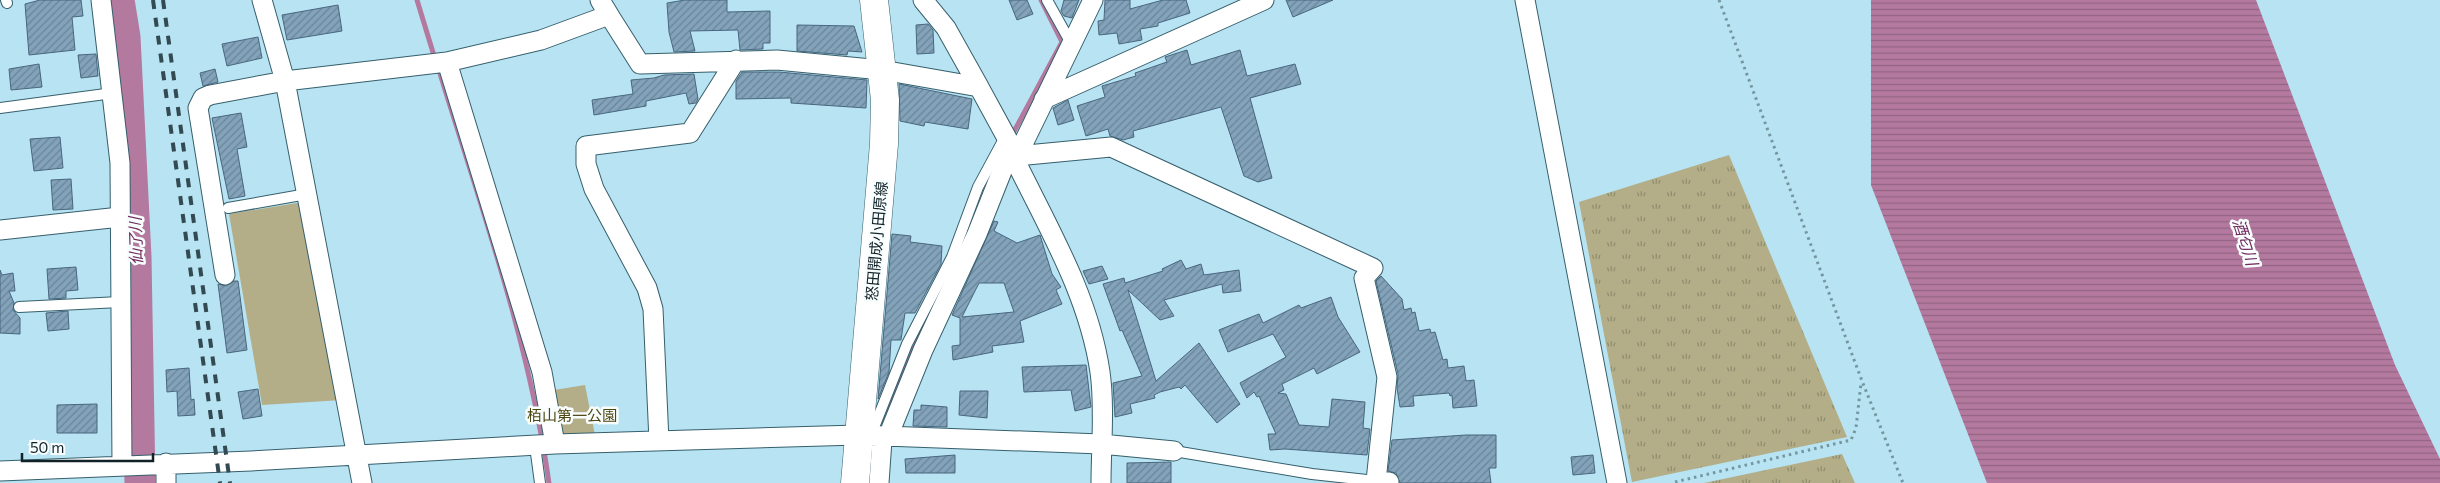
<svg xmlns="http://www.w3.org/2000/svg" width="2440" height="483" font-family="Commissioner,'Noto Sans JP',sans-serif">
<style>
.grass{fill:url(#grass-tufts)}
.park{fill:#b3ae87}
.water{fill:url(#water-rules)}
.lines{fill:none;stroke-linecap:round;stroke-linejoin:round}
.stream{stroke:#b4799f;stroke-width:5}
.river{stroke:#b4799f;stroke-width:31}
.building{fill:url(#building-hatch);stroke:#49677e;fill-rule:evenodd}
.service-casing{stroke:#365f6c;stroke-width:12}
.minor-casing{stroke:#365f6c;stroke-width:21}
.secondary-casing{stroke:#365f6c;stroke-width:29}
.path{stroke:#7596a1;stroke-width:3;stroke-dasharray:2.5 4;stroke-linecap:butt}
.service{stroke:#fff;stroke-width:10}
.minor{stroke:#fff;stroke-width:19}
.secondary{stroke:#fff;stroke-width:28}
.rail{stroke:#334a52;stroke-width:4;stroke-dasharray:9 9;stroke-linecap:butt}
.labels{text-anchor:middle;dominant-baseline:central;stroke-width:5;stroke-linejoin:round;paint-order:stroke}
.street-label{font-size:15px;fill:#102127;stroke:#f8fdfe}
.park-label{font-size:15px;fill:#4e4611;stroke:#f8fdfe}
.water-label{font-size:16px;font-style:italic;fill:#722a5d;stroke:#f8fdfe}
</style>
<defs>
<pattern id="grass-tufts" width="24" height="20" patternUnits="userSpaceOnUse" patternTransform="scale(1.25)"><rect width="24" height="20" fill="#b3ae87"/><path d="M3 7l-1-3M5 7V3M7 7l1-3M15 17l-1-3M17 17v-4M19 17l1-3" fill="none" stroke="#908d6e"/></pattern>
<pattern id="water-rules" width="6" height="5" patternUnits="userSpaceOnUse" patternTransform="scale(1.25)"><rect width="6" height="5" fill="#b4799f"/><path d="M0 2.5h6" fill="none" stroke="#916382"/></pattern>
<pattern id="building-hatch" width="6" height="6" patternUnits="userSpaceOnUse" patternTransform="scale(1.25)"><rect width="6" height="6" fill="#83a3bb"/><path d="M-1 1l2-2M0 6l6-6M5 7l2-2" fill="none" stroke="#6a8498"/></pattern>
</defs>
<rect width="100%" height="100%" fill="#b7e3f2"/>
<!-- grass -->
<path class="grass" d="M 1729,155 L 1847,437 L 1632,482 L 1579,202 Z
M 1842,454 L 1855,483 L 1704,483 Z"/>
<!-- park -->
<path class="park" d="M 303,202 L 342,400 L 262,405 L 229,214 Z
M 585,385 L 596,440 L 558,441 L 548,391 Z"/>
<!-- water -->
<path class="water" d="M 1871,0 L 2256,0 L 2395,365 L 2440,459 L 2440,483 L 1987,483 L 1871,185 Z"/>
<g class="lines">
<!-- stream -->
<path class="stream" d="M 417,0 L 435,59
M 438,67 C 480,204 529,340 549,483
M 1011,137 L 1062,42 L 1041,0
M 879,431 L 913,347 L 926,321"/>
<!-- river -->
<path class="river" d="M 119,0 L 125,37 L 136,257 L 140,483"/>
</g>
<!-- building -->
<path class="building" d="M 40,0 L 81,0 L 83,16 L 72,17 L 75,50 L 29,55 L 25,4 Z
M 685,0 L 727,0 L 727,12 L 770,11 L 770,43 L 763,43 L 763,49 L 740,50 L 738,30 L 690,31 L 695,51 L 674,52 L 669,32 L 667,3 Z
M 1009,0 L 1027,0 L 1033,14 L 1017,20 Z
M 1064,0 L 1079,0 L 1072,18 L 1064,16 L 1061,11 Z
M 1105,0 L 1130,0 L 1130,9 L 1163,0 L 1186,0 L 1190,13 L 1158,23 L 1158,26 L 1140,29 L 1142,40 L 1119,44 L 1117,33 L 1099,35 L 1098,21 L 1104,20 Z
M 1286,0 L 1333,0 L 1293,17 Z
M 338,5 L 342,31 L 287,40 L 282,15 Z
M 928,24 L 933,30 L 934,53 L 917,54 L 916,25 Z
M 797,25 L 854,26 L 862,52 L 848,51 L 847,55 L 797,51 Z
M 258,37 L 262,58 L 227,66 L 222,44 Z
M 1187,50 L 1191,65 L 1240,50 L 1247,76 L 1295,64 L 1301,84 L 1250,98 L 1272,178 L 1258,182 L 1244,176 L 1221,107 L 1133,131 L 1134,137 L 1123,140 L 1110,136 L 1108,129 L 1086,136 L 1077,106 L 1105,97 L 1102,86 L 1136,76 L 1135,73 L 1167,62 L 1165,57 Z
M 96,54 L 98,76 L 81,78 L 78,55 Z
M 39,64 L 42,87 L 11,90 L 9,69 Z
M 215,69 L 218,82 L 203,86 L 200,73 Z
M 742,72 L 779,72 L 867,80 L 866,108 L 791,103 L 791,98 L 736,99 L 736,81 Z
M 694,74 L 698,99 L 696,103 L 689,104 L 686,93 L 646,101 L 646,106 L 594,115 L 592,100 L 633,94 L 631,80 L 654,78 L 664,75 Z
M 899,84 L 972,99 L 968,129 L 925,122 L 924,126 L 900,121 Z
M 1068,100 L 1074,120 L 1058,125 L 1053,108 Z
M 241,113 L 247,147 L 237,149 L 245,196 L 229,199 L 212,118 Z
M 60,137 L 63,168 L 34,171 L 30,139 Z
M 71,179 L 73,209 L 53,210 L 51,180 Z
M 994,221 L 998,222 L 994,231 L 1017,243 L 1040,235 L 1052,274 L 1061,287 L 1056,290 L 1062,304 L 1020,321 L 1024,342 L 992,346 L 993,352 L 953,360 L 952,346 L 960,345 L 960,318 L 952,315 ZM 979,283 L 1004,283 L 1014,312 L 962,317 Z
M 892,234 L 911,236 L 910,242 L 942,246 L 941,264 L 915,313 L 905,313 L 901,340 L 891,340 L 889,372 L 878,399 Z
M 1181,260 L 1186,269 L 1201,264 L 1204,275 L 1239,270 L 1241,291 L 1223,293 L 1222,284 L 1164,300 L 1174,316 L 1160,320 L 1128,290 L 1156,381 L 1199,343 L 1240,404 L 1217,423 L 1185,385 L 1181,389 L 1179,387 L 1160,392 L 1154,395 L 1155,398 L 1130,404 L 1132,413 L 1115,417 L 1113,383 L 1142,376 L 1122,330 L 1120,331 L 1103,284 L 1124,278 L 1125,283 L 1163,271 L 1162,269 Z
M 1102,266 L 1108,279 L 1089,284 L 1083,271 Z
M 76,267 L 78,290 L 66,291 L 66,298 L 49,299 L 47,269 Z
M 0,270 L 2,275 L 13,273 L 15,291 L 9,291 L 14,303 L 13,310 L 20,318 L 20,334 L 0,333 Z
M 1381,276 L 1402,299 L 1404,310 L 1411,308 L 1412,313 L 1415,312 L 1419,331 L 1430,329 L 1431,333 L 1435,332 L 1443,360 L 1447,359 L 1448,368 L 1464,366 L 1466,381 L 1474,380 L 1477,406 L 1453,408 L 1452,395 L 1450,396 L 1449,393 L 1413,396 L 1414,406 L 1400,407 L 1397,388 L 1398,374 L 1376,281 Z
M 234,281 L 238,281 L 247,350 L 227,353 L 218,284 L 226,286 Z
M 1331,297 L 1338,317 L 1360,352 L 1317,374 L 1314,368 L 1282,384 L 1284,390 L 1278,393 L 1286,394 L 1299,425 L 1329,427 L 1332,399 L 1365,402 L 1363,428 L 1370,429 L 1367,455 L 1285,449 L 1270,450 L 1268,434 L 1276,434 L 1259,396 L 1257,397 L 1254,392 L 1247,398 L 1240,383 L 1286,357 L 1273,334 L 1228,352 L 1219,330 L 1259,314 L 1263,323 L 1299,305 L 1301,308 Z
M 68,311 L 69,329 L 48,331 L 46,313 Z
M 1086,365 L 1091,407 L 1075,411 L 1071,390 L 1024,392 L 1022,367 Z
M 189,368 L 191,400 L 194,399 L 195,415 L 178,416 L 177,391 L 167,392 L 166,370 Z
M 258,389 L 262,416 L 243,419 L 238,392 Z
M 960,391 L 988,391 L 987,418 L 959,415 Z
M 97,404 L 97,433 L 57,433 L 57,405 Z
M 921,405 L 947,407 L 947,427 L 913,426 L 914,410 L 921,410 Z
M 1466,435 L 1496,435 L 1496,468 L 1489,468 L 1491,483 L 1400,483 L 1396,473 L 1388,471 L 1392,440 Z
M 955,455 L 955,473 L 906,473 L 905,459 Z
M 1593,455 L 1595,473 L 1573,475 L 1571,457 Z
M 1171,462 L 1171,483 L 1127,483 L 1127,463 Z"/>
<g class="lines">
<defs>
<path id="service" d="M 6,0 L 7,3
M 1047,0 L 1072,45
M 0,108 L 113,93
M 228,208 L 307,194
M 19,307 L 120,302
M 871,435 L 907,344 L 952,257 L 978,187 L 1005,137
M 535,446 L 540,483
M 1174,451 L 1312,474 L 1376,481"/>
<path id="minor" d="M 101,0 L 120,163 L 122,465
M 262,0 L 285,81 L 362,483
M 923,0 L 946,28 L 979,87
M 1525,0 L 1617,483
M 609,15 L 640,64 L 777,60 L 882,70 L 979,87 L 1015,153 L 1017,164 C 1050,231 1089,297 1100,372 C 1105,406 1101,449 1101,483
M 447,62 L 541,40 L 609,15 L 600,0
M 1044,99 L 1264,0
M 1015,153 L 1027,155 L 1111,147 L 1373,268 L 1364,278 L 1387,377 L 1376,481 L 1389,482
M 0,230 L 120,217
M 225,275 L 198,108 L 203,98 L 210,95 L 285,81 L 447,62 L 542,372 L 555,444
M 659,441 L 653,309 L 647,288 L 594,189 L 586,164 L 586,146 L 690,133 L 736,60
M 166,463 L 166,483
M 0,471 L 251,461 L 555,444 L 858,435 L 1101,444 L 1174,451
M 879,483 L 882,440 L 889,434 L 923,350 L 977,234 L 1006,161 L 1021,148 L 1093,0"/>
<path id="secondary" d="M 855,483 L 884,144 L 885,100 L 874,0"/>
</defs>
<!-- service casing -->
<use href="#service" class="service-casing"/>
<!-- minor casing -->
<use href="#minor" class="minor-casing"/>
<!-- secondary casing -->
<use href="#secondary" class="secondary-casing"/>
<!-- path -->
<path class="path" d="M 1719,0 L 1862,381 L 1903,483
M 1675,482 L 1851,440 L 1856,428 L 1861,383"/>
<!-- service -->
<use href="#service" class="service"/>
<!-- minor -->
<use href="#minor" class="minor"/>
<!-- secondary -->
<use href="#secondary" class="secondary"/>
<!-- rail -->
<path class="rail" d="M 153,0 L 220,483
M 163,0 L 230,483"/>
</g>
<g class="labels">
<!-- street labels -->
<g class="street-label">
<text transform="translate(876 241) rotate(-85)">怒田開成小田原線</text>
</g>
<!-- park labels -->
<g class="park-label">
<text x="572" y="415">栢山第一公園</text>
</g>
<!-- water labels -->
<g class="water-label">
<text transform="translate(135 241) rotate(-92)">仙了川</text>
<text transform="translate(2246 242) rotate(72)">酒匂川</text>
</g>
</g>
<!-- scale -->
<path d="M22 453v8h131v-8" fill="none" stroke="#102127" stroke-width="2.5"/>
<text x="30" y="453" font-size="15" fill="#102127" stroke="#f8fdfe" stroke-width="4" paint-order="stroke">50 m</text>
</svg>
